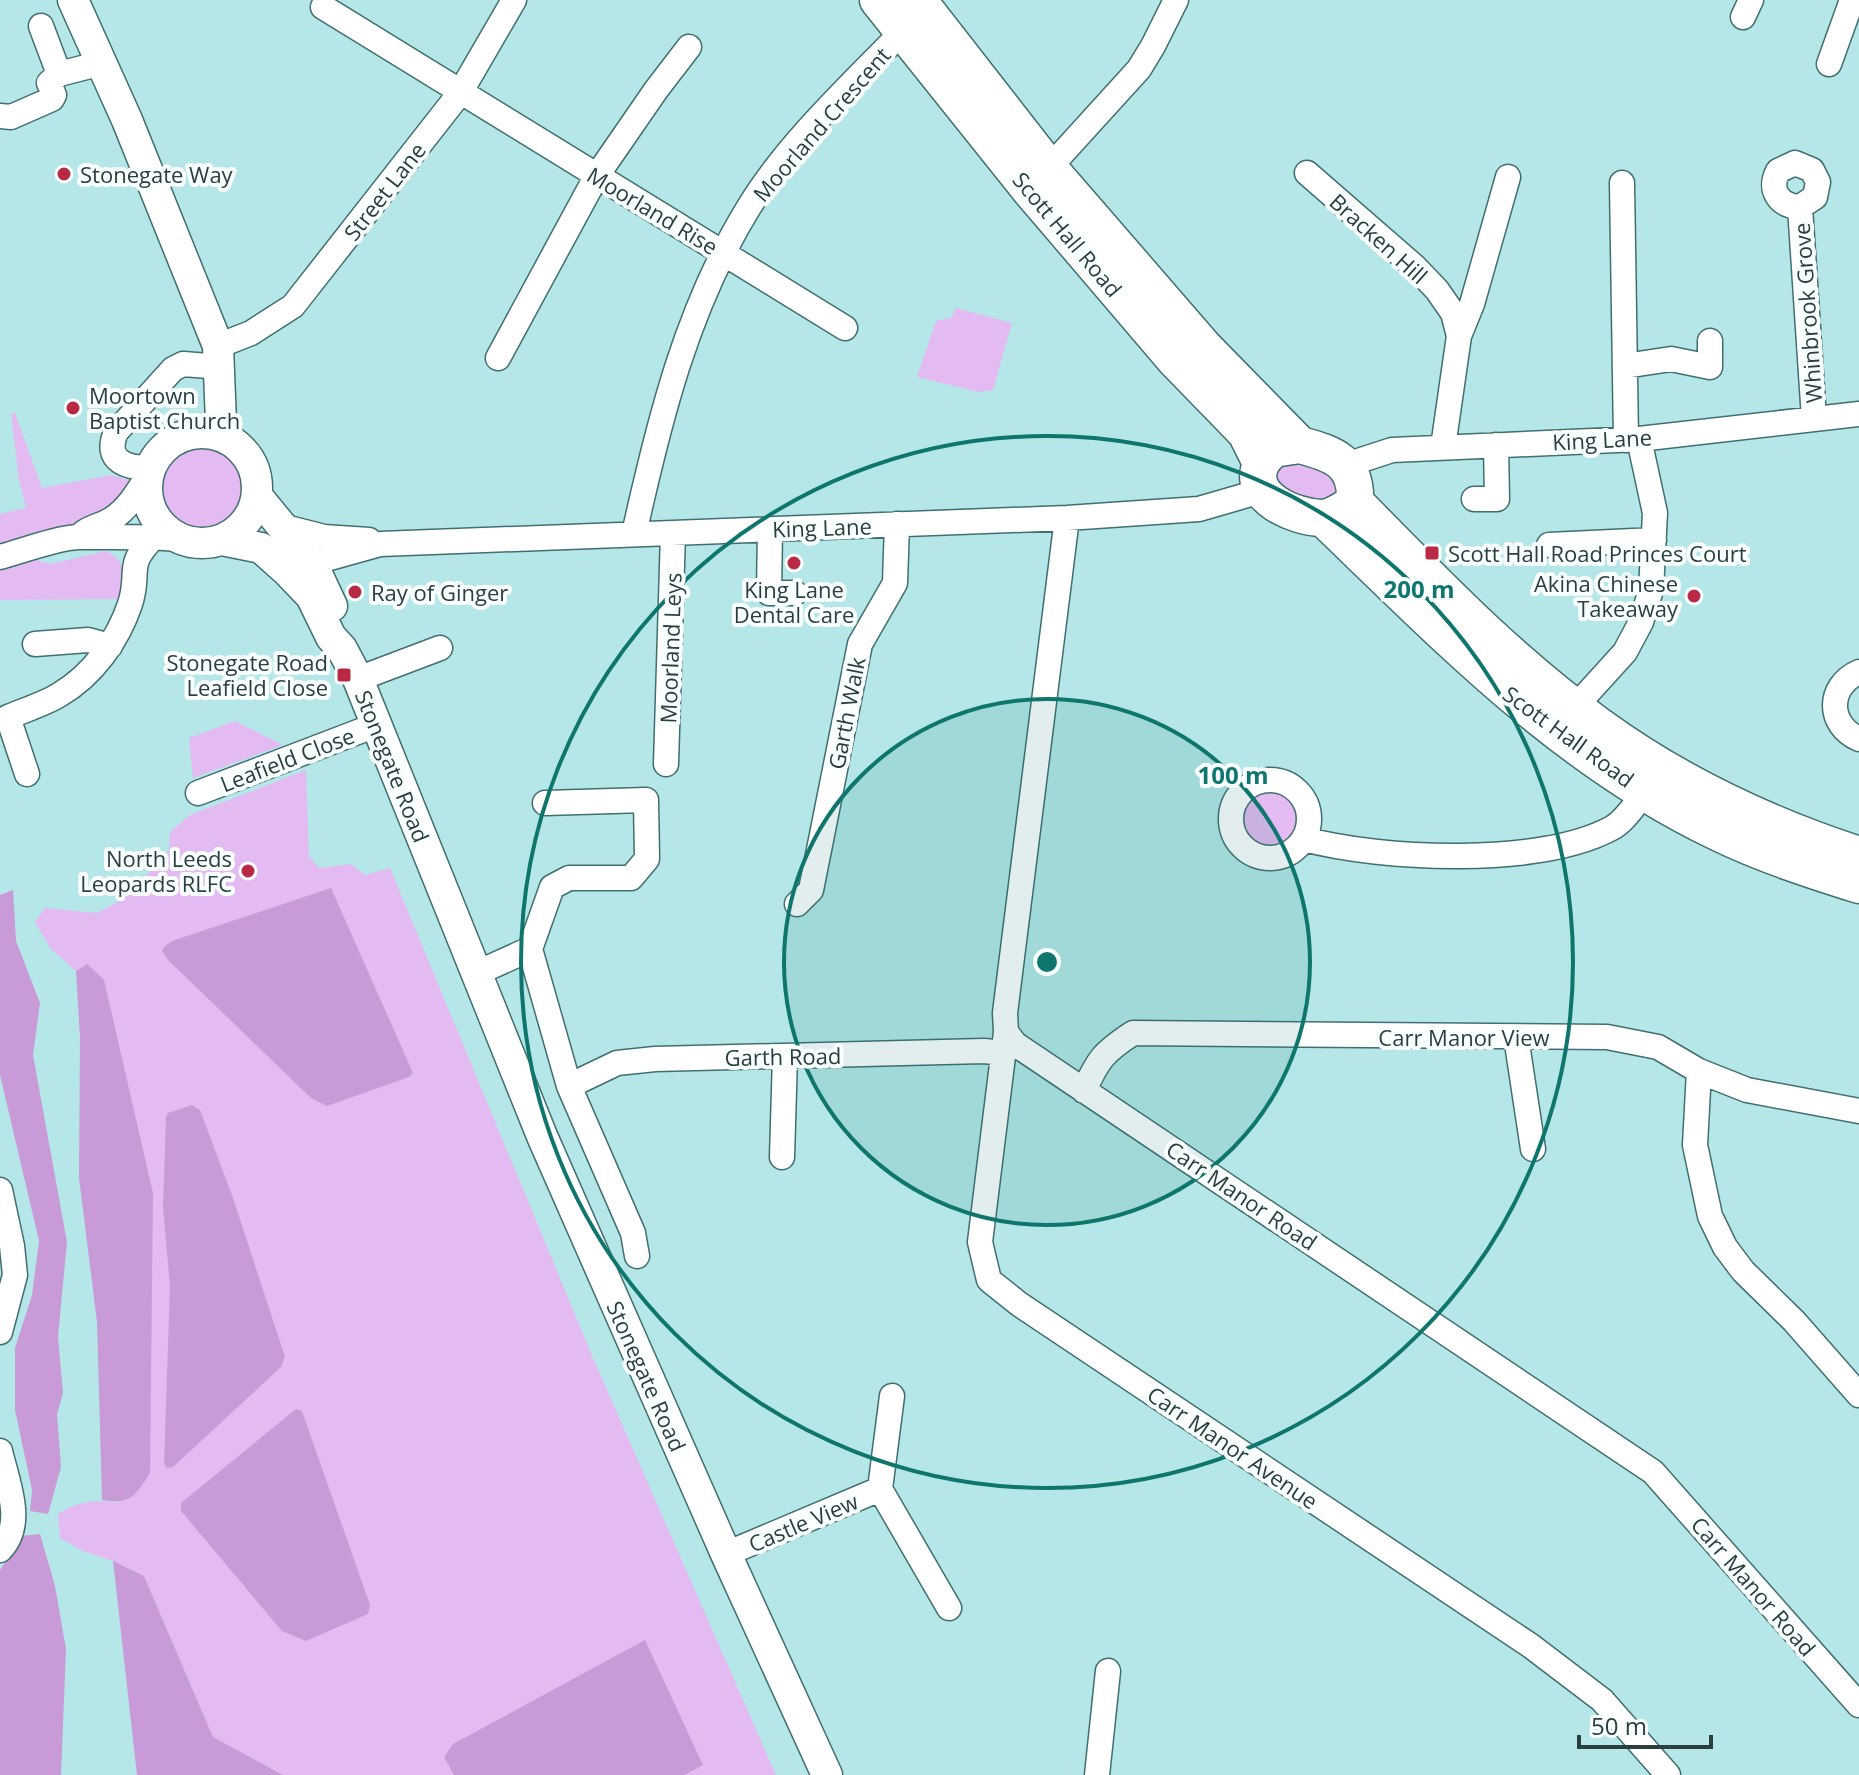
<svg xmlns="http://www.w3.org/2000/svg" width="1859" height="1775" font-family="'Open Sans',sans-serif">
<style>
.green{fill:#e3bbf2}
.forest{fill:#c89bd8}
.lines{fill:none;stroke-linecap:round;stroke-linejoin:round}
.minor-casing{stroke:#416f6f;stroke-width:27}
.major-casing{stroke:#416f6f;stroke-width:33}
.highway-casing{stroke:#416f6f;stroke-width:39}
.minor{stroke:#fff;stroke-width:24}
.major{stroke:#fff;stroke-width:30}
.highway{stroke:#fff;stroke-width:36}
.ring{fill:none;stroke:#0f766e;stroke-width:4}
.poi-dot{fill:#ba2943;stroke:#faffff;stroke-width:3}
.labels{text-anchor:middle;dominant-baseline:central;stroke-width:8;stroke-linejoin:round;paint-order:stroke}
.street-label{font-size:22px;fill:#2b3f3f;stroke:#faffff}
.poi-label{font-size:22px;fill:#2b3f3f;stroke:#faffff;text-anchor:start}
.centre{fill:#0f766e;stroke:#faffff;stroke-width:4}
.ring-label{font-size:24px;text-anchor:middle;font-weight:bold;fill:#0f766e;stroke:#faffff;stroke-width:8;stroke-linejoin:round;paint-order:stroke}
</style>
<rect width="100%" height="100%" fill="#b6e7e8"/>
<!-- green -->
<path class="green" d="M 956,308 L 1012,323 L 993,390 L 979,392 L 917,377 L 936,321 L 951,318 Z
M 15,413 L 42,488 L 111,475 L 132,481 C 107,527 47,534 0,546 L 0,514 L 26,508 L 19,480 L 11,414 Z
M161 488a42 42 0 1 1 84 0a42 42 0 1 1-84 0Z
M 1313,456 L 1341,487 L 1333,499 L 1315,502 L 1277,488 L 1275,467 Z
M 106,551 C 128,562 125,577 122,599 L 0,600 L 0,568 L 33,559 L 50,564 Z
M 235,721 L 283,745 L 193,778 L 189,738 Z
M 306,770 L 309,856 L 319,868 L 351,864 L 365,875 L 390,868 L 593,1358 L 776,1775 L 283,1775 L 213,1737 L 144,1576 L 113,1561 L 83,1551 L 60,1538 L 58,1514 C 77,1501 97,1499 120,1503 L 88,964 L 76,971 L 51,949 L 35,922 L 45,908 L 97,913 L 118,902 L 153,869 L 169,850 L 170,832 L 190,815 Z
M1239 819a31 31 0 1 1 62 0a31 31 0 1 1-62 0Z"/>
<!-- forest -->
<path class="forest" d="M 331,888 L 413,1073 L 409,1077 L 327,1106 L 311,1098 L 168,960 L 162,951 L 164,947 L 172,941 Z
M 13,890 L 16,941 L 40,1003 L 33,1055 L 67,1242 L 58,1337 L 63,1393 L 57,1414 L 61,1467 L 48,1514 L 30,1511 L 32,1490 L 15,1410 L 15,1348 L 32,1295 L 39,1241 L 0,1075 L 0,895 Z
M 87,964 L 104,980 L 153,1193 L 150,1473 C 135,1496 131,1505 102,1500 L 97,1322 L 79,1178 L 80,1038 L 76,971 Z
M 192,1105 L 200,1110 L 233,1198 L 285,1357 L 281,1367 L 173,1467 L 167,1468 L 164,1464 L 170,1286 L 163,1207 L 166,1117 L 168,1113 Z
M 296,1409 L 302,1411 L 370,1605 L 368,1614 L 306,1641 L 282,1631 L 181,1511 L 181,1503 Z
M 40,1534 L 55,1586 L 66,1649 L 61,1775 L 0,1775 L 0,1570 L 21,1536 Z
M 113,1561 L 144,1576 L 213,1737 L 283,1775 L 137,1775 Z
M 645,1640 L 703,1765 L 684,1775 L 454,1775 L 444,1757 L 453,1744 Z"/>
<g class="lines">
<defs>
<path id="minor" d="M 323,7 L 845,328
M 1743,17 L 1751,0
M 41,26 L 59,74 L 102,63
M 1829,64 L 1852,0
M 0,116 L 11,117 L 52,99 L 54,95 L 49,83 L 59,74
M 1049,168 L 1139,69 L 1153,46 L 1176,0
M 1307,173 L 1415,267 L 1437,290 L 1453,313 L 1459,336 L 1443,447
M 1622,183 L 1626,440
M 1800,207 C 1779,206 1768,190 1778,171 L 1795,163 L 1812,170 L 1818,182 L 1815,197 L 1800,207 L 1814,419
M 1459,336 L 1472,304 L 1508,177
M 218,346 L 251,333 L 293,306 L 460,93 L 514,0
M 498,358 L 596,177 L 656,90 L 689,47
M 1625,366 L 1671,359 L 1710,367 L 1710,341
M 1346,465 L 1392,450 L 1639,439 L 1859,414
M 151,468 C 128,468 103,462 116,432 L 173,369 L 183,364 L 209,366
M 1474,499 L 1497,499 L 1496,445
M 1067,518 L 1005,1013 L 1006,1032 L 1015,1044 L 1653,1472 L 1859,1705
M 281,526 L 324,537 L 369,540
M 770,529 L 769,593 L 795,593
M 83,533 C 93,526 103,525 112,519 C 128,509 139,490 149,474
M 634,534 C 659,421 687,307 749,207 C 788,143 850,86 902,32
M 1549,545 L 1654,540
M 0,557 C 22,551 59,537 80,537 C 114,537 147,536 181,539
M 312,563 L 380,544 L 1067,518 L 1199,509 L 1261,491
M 35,644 L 88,640 L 110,646
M 1859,672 C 1827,686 1827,725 1859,739
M 358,679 L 440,648
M 1566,717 L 1625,652 L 1641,622 L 1651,590 L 1655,513 L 1639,439
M 666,764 L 673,533
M 27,774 L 8,717 C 25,710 44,704 59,695 C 93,675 118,640 130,604 C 141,570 124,567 154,537
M1231 819a39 39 0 1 1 78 0a39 39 0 1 1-78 0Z
M 198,793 L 376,725
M 1304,839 C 1382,860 1540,867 1612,828 C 1625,821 1636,803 1645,792
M 797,904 L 811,890 L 860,644 L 895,583 L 897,524
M 530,949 L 552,887 L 569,878 L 631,878 L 647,859 L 646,800 L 545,803
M 477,973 L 530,949 L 569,1086 L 633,1233 L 637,1256
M 1006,1032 L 980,1242 L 989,1280 L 1019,1304 L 1531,1646 L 1602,1700 L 1668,1775
M 1516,1037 L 1533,1149
M 1699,1071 L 1695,1145 L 1710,1216 L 1725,1247 L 1743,1271 L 1794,1321 L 1859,1395
M 569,1086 L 617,1063 L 655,1059 L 984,1051 L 1003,1053
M 1084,1091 C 1098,1059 1104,1052 1133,1033 L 1607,1037 L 1658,1047 L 1699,1071 L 1747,1090 L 1859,1111
M 782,1157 L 785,1056
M 0,1190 L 12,1246 L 15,1275 L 0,1332
M 892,1396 L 880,1489 L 949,1608
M 0,1451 C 7,1481 26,1525 0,1550
M 726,1554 L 880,1489
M 1097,1775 L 1108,1671"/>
<path id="major" d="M 73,0 L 127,120 L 218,346 L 221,423 L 231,441
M147 488a55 55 0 1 1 110 0a55 55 0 1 1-110 0Z
M 257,496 L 312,563 L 332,606
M 222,540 L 261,548 L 288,572 L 311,596 L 331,637 L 342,649 L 358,679 L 542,1136 L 726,1554 L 827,1775"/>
<path id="highway" d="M 878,0 L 1030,190 L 1176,361 L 1246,433 L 1261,463
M 918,0 L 1049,168 L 1204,347 L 1300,445
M 1300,445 C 1334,454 1357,462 1355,502 C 1345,509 1333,518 1321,518 C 1295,517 1246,498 1261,464 C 1263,459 1269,454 1273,449 Z
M 1355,502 C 1432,580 1508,660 1598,725 C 1676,782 1767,825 1859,855
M 1323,518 C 1445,635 1562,758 1717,832 C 1762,854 1811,870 1859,885"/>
</defs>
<!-- minor casing -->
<use href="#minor" class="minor-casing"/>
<!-- major casing -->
<use href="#major" class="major-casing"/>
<!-- highway casing -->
<use href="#highway" class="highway-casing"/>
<!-- minor -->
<use href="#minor" class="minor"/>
<!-- major -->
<use href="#major" class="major"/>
<!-- highway -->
<use href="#highway" class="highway"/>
</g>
<!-- distance rings -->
<circle cx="1047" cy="962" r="263" fill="#0f766e" fill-opacity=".12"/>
<g class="ring">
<circle cx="1047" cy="962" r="263"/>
<circle cx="1047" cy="962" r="526"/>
</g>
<!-- markers -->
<g class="poi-dot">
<circle cx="64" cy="174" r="8"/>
<circle cx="73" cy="408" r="8"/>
<rect x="1424" y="545" width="16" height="16" rx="4"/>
<circle cx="794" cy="563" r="8"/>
<circle cx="355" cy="592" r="8"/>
<circle cx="1694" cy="596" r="8"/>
<rect x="336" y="667" width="16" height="16" rx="4"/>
<circle cx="248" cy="871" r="8"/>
</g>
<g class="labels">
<!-- street labels -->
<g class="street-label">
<text transform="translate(821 124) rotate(-49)">Moorland Crescent</text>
<text transform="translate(384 191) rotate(-52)">Street Lane</text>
<text transform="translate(653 210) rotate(31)">Moorland Rise</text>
<text transform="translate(1068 234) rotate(50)">Scott Hall Road</text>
<text transform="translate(1379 238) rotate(42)">Bracken Hill</text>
<text transform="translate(1807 313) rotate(-94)">Whinbrook Grove</text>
<text transform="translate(1602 439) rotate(-3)">King Lane</text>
<text transform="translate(822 527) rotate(-2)">King Lane</text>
<text transform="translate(670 648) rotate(-88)">Moorland Leys</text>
<text transform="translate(846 713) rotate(-79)">Garth Walk</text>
<text transform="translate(1569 736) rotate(36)">Scott Hall Road</text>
<text transform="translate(287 759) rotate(-21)">Leafield Close</text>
<text transform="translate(393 766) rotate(68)">Stonegate Road</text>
<text x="1464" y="1037">Carr Manor View</text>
<text transform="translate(783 1056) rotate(-1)">Garth Road</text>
<text transform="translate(1242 1195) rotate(34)">Carr Manor Road</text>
<text transform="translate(647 1376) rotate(66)">Stonegate Road</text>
<text transform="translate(1233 1447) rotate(34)">Carr Manor Avenue</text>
<text transform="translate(803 1522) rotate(-23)">Castle View</text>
<text transform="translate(1754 1586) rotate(49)">Carr Manor Road</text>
</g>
<!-- poi labels -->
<g class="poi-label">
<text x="80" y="174">Stonegate Way</text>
<text x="89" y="395">Moortown<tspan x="89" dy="25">Baptist Church</tspan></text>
<text x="1448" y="553">Scott Hall Road Princes Court</text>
<text x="1678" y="583" text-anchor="end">Akina Chinese<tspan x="1678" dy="25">Takeaway</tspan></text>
<text x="794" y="589" text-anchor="middle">King Lane<tspan x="794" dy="25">Dental Care</tspan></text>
<text x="371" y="592">Ray of Ginger</text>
<text x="328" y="662" text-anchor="end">Stonegate Road<tspan x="328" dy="25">Leafield Close</tspan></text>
<text x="232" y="858" text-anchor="end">North Leeds<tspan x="232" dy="25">Leopards RLFC</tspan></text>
</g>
</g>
<circle cx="1047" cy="962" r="12" class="centre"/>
<g class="ring-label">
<text x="1419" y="598">200 m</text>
<text x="1233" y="784">100 m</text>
</g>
<!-- scale -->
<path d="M1579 1735v12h132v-12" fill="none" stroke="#2b3f3f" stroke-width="4"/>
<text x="1591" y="1735" font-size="24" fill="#2b3f3f" stroke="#faffff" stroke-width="6" paint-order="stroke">50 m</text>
</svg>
